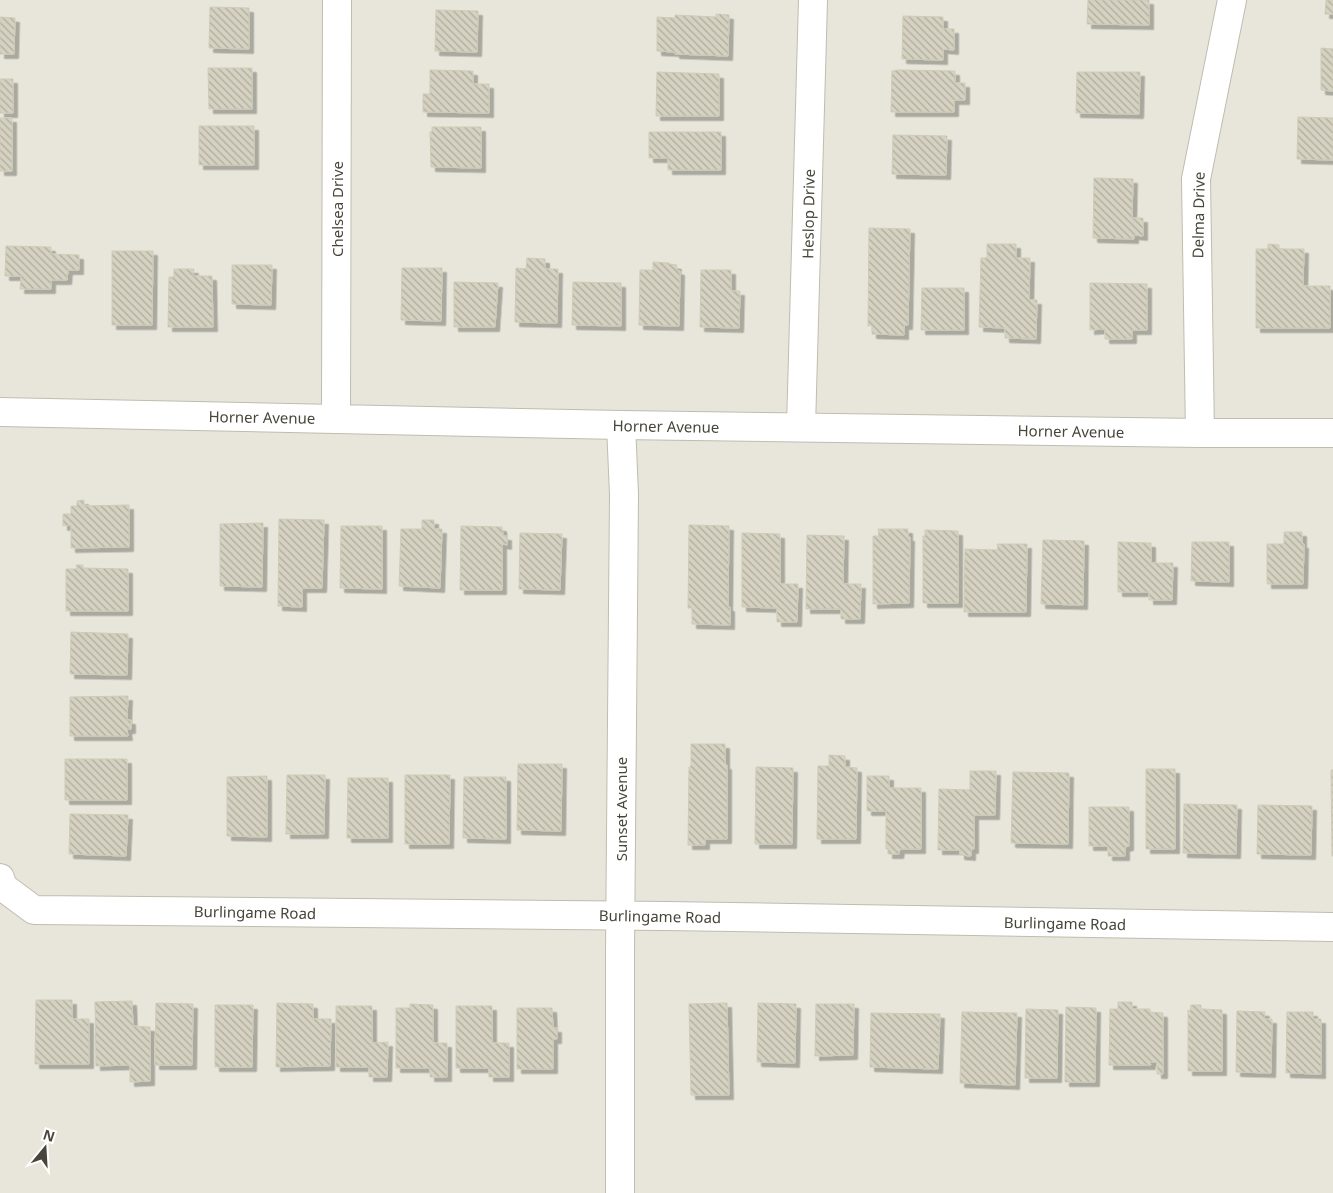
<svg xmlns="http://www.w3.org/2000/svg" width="1333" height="1193" font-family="'Noto Sans',sans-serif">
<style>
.residential{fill:#e8e6da}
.building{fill:url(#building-back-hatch);stroke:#cfcbb6;filter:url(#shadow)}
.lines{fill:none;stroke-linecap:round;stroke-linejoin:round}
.minor-casing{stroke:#bfbdaf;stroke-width:30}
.minor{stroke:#fff;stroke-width:28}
.labels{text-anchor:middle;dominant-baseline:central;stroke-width:5;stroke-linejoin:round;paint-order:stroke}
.street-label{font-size:15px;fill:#48463a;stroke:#fff}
</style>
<defs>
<pattern id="building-back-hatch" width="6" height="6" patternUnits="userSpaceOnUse" patternTransform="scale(1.25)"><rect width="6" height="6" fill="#d5d2c2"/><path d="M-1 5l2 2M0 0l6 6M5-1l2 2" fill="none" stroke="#afac9f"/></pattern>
<filter id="shadow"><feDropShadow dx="4.5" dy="4.5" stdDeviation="0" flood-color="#0004"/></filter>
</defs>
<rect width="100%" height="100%" fill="#f4f4ec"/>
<!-- residential -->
<path class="residential" d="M 0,0 L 1333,0 L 1333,1193 L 0,1193 Z"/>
<!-- building -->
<path class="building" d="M 1088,0 L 1149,0 L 1149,25 L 1087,24 Z
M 1326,0 L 1333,0 L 1333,14 L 1325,14 Z
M 210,7 L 249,8 L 249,49 L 209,48 Z
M 436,10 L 478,11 L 477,52 L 435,51 Z
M 716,14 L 729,15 L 728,56 L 675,54 L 675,52 L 657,51 L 657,17 L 675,18 L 675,15 L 716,17 Z
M 903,16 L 943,17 L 943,29 L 954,29 L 954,50 L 943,49 L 943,60 L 902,59 Z
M 0,17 L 15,18 L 14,54 L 0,54 Z
M 1321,48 L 1333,49 L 1333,91 L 1321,90 Z
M 208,68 L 252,68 L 252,109 L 209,109 Z
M 430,70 L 473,71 L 473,84 L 489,84 L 489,113 L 423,112 L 423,94 L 430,94 Z
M 898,70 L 955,71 L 955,83 L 965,83 L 965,100 L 954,100 L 954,112 L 891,112 L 892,71 Z
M 657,72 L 719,74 L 719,116 L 656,116 Z
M 1077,72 L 1140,72 L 1139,114 L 1076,113 Z
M 0,79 L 13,79 L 13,113 L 0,113 Z
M 1298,117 L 1333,118 L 1333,160 L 1297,159 Z
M 0,118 L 12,118 L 12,171 L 0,171 Z
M 199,126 L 254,126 L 254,165 L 199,165 Z
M 432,127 L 481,127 L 481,168 L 431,167 L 430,132 L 432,132 Z
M 649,132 L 721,132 L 721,170 L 668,170 L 668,158 L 649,158 Z
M 893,135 L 947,136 L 946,175 L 892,174 Z
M 1094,178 L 1133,179 L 1132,218 L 1143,218 L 1143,236 L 1134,235 L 1134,239 L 1093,238 Z
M 869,228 L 910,229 L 908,325 L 904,325 L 904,335 L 872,334 L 872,325 L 868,326 Z
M 987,244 L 1016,244 L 1016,258 L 1030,258 L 1029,300 L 1037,300 L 1036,339 L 1005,338 L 1005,328 L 979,327 L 981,258 L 987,258 Z
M 1268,244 L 1279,245 L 1279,249 L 1304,249 L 1303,286 L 1330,286 L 1330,328 L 1256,328 L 1256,249 L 1268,249 Z
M 6,246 L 51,247 L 51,254 L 79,255 L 79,270 L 68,270 L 67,280 L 51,280 L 51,289 L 20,289 L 21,276 L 5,276 Z
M 112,251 L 153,251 L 152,325 L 112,325 Z
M 527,258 L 545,259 L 545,269 L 558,269 L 557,323 L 515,322 L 516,268 L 526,269 Z
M 653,262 L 669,263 L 669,264 L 677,265 L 676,270 L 680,271 L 679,326 L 639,325 L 640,270 L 653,270 Z
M 232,265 L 272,265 L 271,305 L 232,304 Z
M 402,268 L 442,268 L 441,321 L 401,320 Z
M 174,269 L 194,269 L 193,276 L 212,276 L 213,327 L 168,327 L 169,277 L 174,277 Z
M 701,270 L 731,270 L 731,291 L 740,291 L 739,328 L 700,327 Z
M 454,282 L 498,283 L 495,327 L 454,327 Z
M 573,282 L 621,283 L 621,326 L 572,325 Z
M 1090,283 L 1147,284 L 1147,330 L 1132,330 L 1132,339 L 1105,339 L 1105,329 L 1090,330 Z
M 922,288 L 964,288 L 964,330 L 921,330 Z
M 84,500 L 84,506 L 129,505 L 129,547 L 71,548 L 71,525 L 63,526 L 63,514 L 71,514 L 71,506 L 77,506 L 77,501 Z
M 279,519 L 324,520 L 322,588 L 302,588 L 302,607 L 278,606 Z
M 422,520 L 434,520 L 434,529 L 442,529 L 440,588 L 399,586 L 401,529 L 422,529 Z
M 263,523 L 262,587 L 220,586 L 220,524 Z
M 689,525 L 729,526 L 728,607 L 730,607 L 730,625 L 692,624 L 692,608 L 688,608 Z
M 341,526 L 382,526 L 382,589 L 340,588 Z
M 461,526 L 502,527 L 503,536 L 507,536 L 507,545 L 502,544 L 502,590 L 460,590 Z
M 878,529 L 908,529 L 908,537 L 910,537 L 909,603 L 873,604 L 873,536 L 879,536 Z
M 925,530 L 958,531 L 958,603 L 923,603 L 923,536 L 925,536 Z
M 1284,532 L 1302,532 L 1302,544 L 1304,544 L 1303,584 L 1267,584 L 1267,544 L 1284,544 Z
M 520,533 L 562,534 L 560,590 L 519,589 Z
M 742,533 L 780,534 L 780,584 L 798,584 L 797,622 L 777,622 L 777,608 L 742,607 Z
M 807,535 L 844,536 L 843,584 L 861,584 L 860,619 L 841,619 L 841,609 L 806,609 Z
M 1043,540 L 1084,541 L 1083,605 L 1041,604 Z
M 1118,542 L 1151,543 L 1151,563 L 1173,563 L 1172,600 L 1149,600 L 1149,592 L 1118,592 Z
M 1192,542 L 1229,542 L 1229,582 L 1191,581 Z
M 997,544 L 1027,544 L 1026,612 L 964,612 L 965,549 L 998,550 Z
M 76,565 L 83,565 L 83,568 L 128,569 L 128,611 L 66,611 L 66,569 L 77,569 Z
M 71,632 L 128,634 L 127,675 L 70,674 Z
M 128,696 L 127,720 L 131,720 L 131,729 L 127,729 L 128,736 L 70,736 L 70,697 Z
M 691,744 L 725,744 L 725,765 L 727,765 L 727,839 L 705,839 L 705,845 L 688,845 L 689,767 L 691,766 Z
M 829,755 L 845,756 L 845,767 L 857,768 L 856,839 L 817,839 L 818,766 L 829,766 Z
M 65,759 L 127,759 L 127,800 L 65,800 Z
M 518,764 L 562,764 L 561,831 L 517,830 Z
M 756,767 L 793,768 L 792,844 L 755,844 Z
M 1146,769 L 1175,769 L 1175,849 L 1146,849 Z
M 1331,770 L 1333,770 L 1333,856 L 1332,856 Z
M 970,771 L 996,771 L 995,815 L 974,815 L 974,849 L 971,849 L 971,856 L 960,855 L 960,850 L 938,850 L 939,789 L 970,790 Z
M 1013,772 L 1069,773 L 1068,844 L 1011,843 Z
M 287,775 L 325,775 L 324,834 L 286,834 Z
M 405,775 L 450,775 L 449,844 L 405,844 Z
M 267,776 L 267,837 L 227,836 L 227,777 Z
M 867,776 L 889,776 L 889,788 L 921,788 L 921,849 L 900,849 L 899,854 L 888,854 L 888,849 L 886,849 L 886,811 L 867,811 Z
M 464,777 L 506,777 L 506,839 L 463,838 Z
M 348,778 L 388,778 L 388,838 L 347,838 Z
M 1184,804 L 1237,805 L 1236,854 L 1183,853 Z
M 1258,805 L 1312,806 L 1311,855 L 1257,854 Z
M 1089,807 L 1129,807 L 1129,846 L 1125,847 L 1125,856 L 1108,856 L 1108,846 L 1089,846 Z
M 70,814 L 128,815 L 126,856 L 69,854 Z
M 36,1000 L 72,1000 L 72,1019 L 89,1019 L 89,1064 L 35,1064 Z
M 132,1001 L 133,1026 L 150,1027 L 150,1081 L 130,1082 L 130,1065 L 96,1066 L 95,1002 Z
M 1118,1002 L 1132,1002 L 1132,1009 L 1150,1009 L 1150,1012 L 1163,1013 L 1163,1074 L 1157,1074 L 1157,1062 L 1150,1062 L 1151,1065 L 1109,1065 L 1110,1009 L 1118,1009 Z
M 156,1003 L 193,1004 L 192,1065 L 155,1065 Z
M 277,1003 L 313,1004 L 313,1019 L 331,1019 L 330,1066 L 276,1067 Z
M 727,1003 L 729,1095 L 691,1095 L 689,1004 Z
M 758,1003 L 796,1004 L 795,1063 L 757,1062 Z
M 410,1004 L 433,1005 L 433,1043 L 447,1043 L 447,1077 L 430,1077 L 430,1068 L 396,1068 L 396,1008 L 410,1008 Z
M 816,1004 L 854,1004 L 853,1055 L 815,1056 Z
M 215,1005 L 253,1005 L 252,1067 L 215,1067 Z
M 1191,1005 L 1201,1005 L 1201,1009 L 1222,1010 L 1222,1071 L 1188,1071 L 1188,1010 L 1190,1011 Z
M 336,1006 L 372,1006 L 372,1043 L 388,1042 L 387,1077 L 369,1077 L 369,1067 L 336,1067 Z
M 456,1006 L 492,1006 L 492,1043 L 509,1043 L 509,1077 L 489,1077 L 489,1068 L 456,1068 Z
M 1066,1007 L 1096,1008 L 1095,1082 L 1065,1082 Z
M 517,1008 L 552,1008 L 553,1028 L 557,1028 L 557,1039 L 553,1039 L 553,1069 L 517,1069 Z
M 1026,1009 L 1058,1010 L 1057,1078 L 1025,1078 Z
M 1237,1011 L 1265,1012 L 1264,1019 L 1272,1019 L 1271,1073 L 1236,1072 Z
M 962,1012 L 1017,1013 L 1015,1085 L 960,1083 Z
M 1287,1012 L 1313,1012 L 1313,1019 L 1321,1019 L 1321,1074 L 1286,1073 Z
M 871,1013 L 940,1014 L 938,1069 L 870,1067 Z"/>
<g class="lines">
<defs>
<path id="minor" d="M 0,412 L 621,425 L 1200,433 L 1333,433
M 336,419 L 337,0
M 801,427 L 813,0
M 1200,433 L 1196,179 L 1232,0
M 0,878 L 3,887 L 34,910 L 666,916 L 1333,927
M 620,1193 L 620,949 L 624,494 L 621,425"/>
</defs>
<!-- minor casing -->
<use href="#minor" class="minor-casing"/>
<!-- minor -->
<use href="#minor" class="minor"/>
</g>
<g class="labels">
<!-- street labels -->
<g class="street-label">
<text transform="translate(337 209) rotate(-90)">Chelsea Drive</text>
<text transform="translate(808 214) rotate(-89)">Heslop Drive</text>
<text transform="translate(1198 215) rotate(-89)">Delma Drive</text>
<text transform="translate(262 417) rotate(1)">Horner Avenue</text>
<text transform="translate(666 426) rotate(1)">Horner Avenue</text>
<text transform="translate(1071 431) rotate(1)">Horner Avenue</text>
<text transform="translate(621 809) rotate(-90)">Sunset Avenue</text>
<text transform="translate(255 912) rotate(1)">Burlingame Road</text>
<text transform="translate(660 916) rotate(1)">Burlingame Road</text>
<text transform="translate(1065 923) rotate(1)">Burlingame Road</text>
</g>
</g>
<!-- north arrow -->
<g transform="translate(45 1148) rotate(18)" stroke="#ffffff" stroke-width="4" paint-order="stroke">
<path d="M0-4L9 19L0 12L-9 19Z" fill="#48463a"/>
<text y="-8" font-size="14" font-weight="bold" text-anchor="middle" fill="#48463a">N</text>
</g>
</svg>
